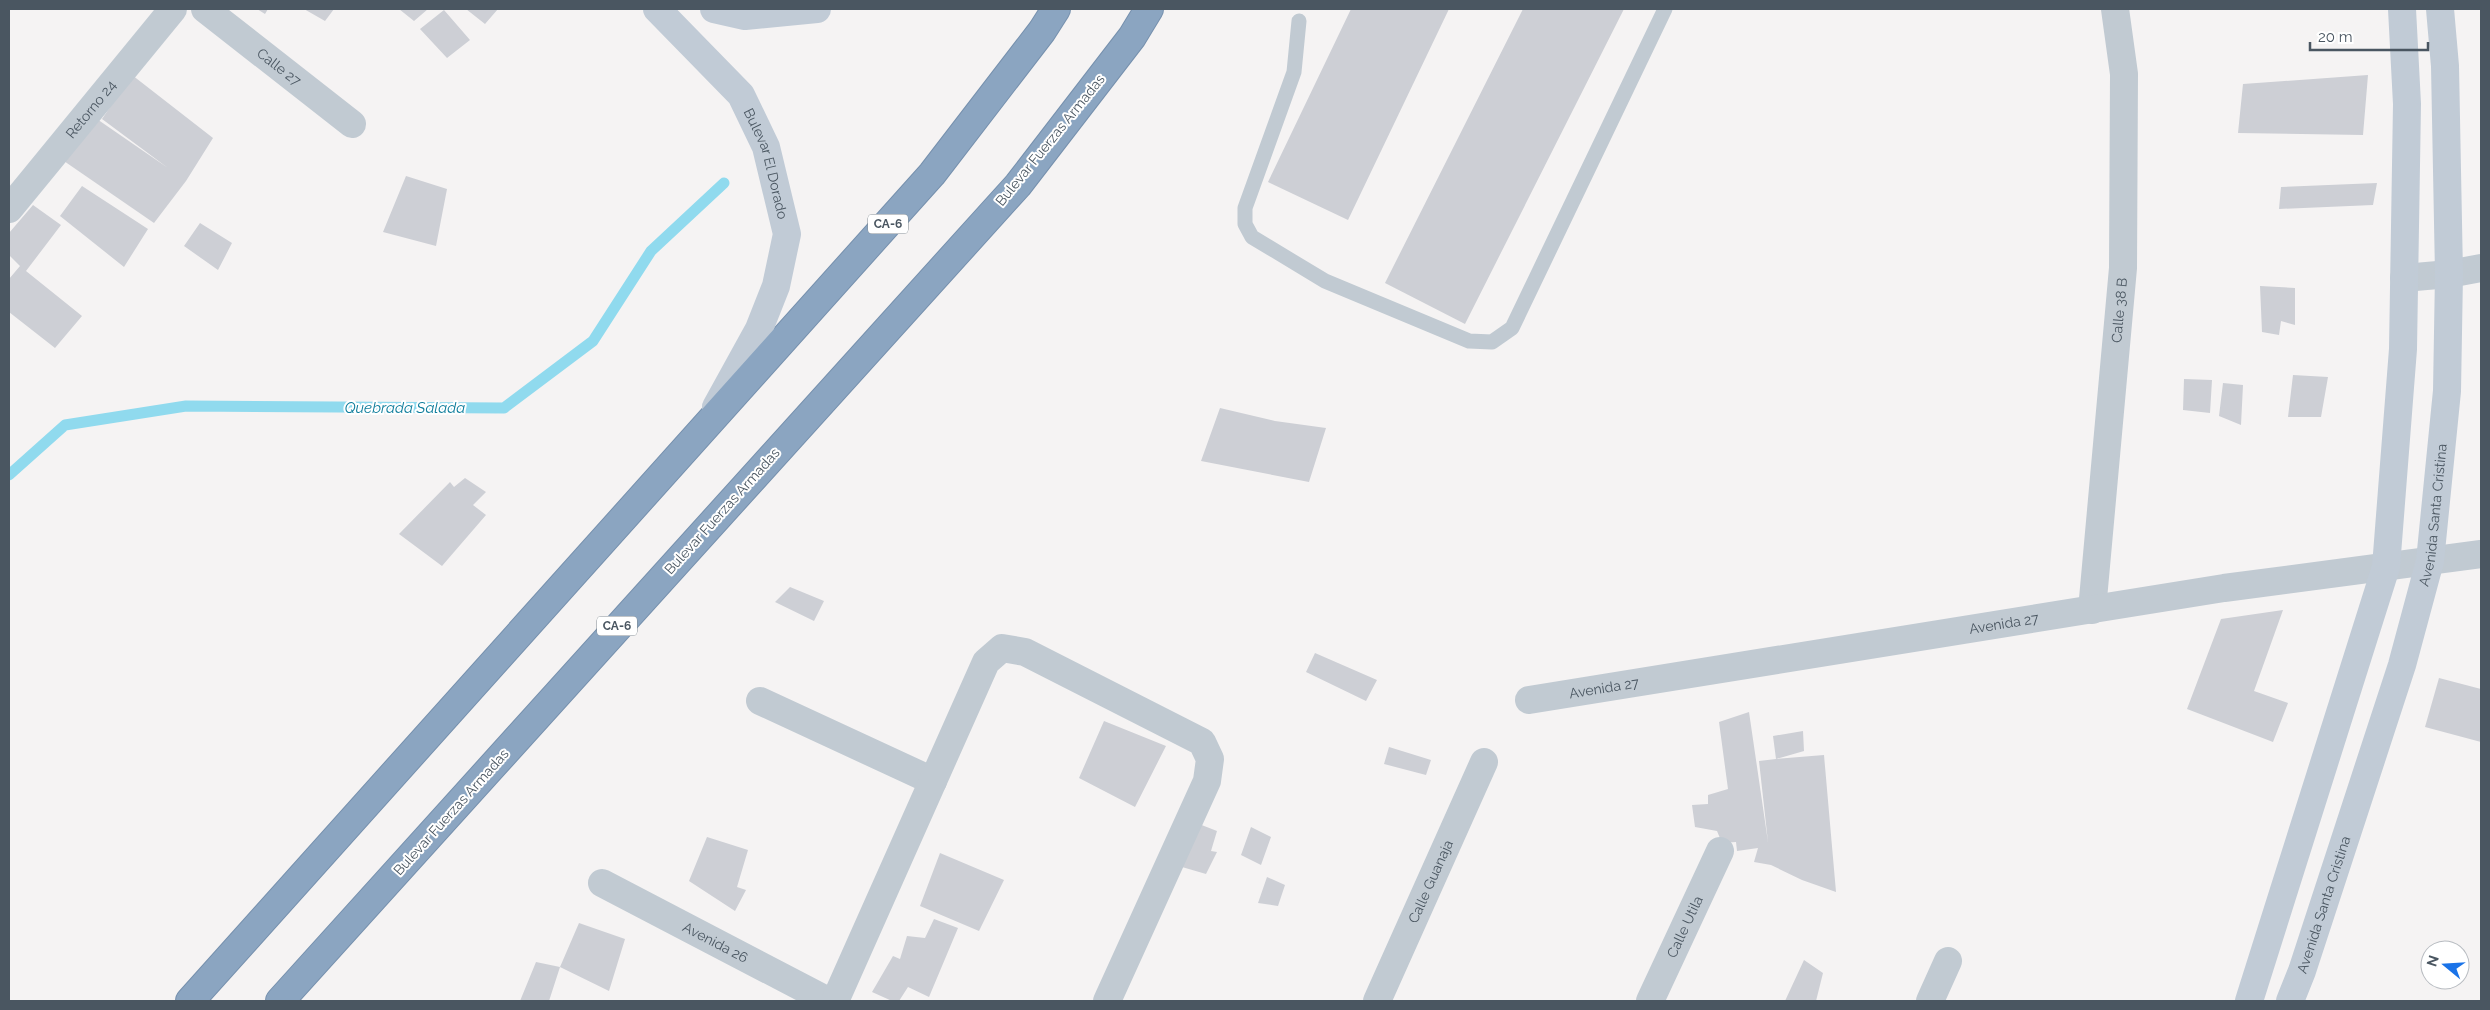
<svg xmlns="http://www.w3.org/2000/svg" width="2490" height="1010" font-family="Raleway,sans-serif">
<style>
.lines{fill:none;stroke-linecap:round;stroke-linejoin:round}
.stream{stroke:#90daee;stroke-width:11}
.building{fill:#cdcfd5}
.highway-casing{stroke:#7690ad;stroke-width:30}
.lane{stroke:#c1cad2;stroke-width:15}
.street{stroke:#c1cad2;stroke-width:28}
.secondary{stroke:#c1cbd6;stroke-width:28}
.highway{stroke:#8ba5c1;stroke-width:28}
.labels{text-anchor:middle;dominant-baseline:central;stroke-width:4;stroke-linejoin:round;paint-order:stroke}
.shield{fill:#fff;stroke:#808990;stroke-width:1}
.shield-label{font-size:12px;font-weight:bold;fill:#4a5661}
.street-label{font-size:14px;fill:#4a5661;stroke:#fff}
.water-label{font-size:15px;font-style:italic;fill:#0c7c9b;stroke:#fff}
</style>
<rect width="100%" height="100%" fill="#f5f3f3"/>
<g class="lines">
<!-- stream -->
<path class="stream" d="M 9,475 L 65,425 L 186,406 L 504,408 L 593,341 L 651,251 L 724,183"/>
</g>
<!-- building -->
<path class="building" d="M 257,9 L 268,9 L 265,14 Z
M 304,9 L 334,9 L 325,21 Z
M 399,9 L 428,9 L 414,21 Z
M 466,9 L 498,9 L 485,24 Z
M 1351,9 L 1449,9 L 1348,220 L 1268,182 Z
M 1523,9 L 1624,9 L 1465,324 L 1385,283 Z
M 444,10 L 470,40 L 447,58 L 420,29 Z
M 132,75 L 213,138 L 186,181 L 154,223 L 61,159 L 94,117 L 168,168 L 102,119 Z
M 2368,75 L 2363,135 L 2238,133 L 2243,84 Z
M 406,176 L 447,189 L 436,246 L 383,232 Z
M 2377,183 L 2373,205 L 2279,209 L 2281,187 Z
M 82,186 L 148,229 L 124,267 L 60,216 Z
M 33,205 L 61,225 L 26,271 L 82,316 L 55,348 L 9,312 L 9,279 L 20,266 L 9,255 L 9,233 Z
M 200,223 L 232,243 L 218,270 L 184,246 Z
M 2260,286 L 2295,288 L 2295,325 L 2281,321 L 2279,335 L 2262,332 Z
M 2293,375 L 2328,377 L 2321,417 L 2288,417 Z
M 2184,379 L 2212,380 L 2210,413 L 2183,410 Z
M 2223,383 L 2243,385 L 2241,425 L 2219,416 Z
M 1220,408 L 1275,421 L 1326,428 L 1309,482 L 1201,461 Z
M 465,478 L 486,492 L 473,505 L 486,515 L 442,566 L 399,534 L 450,482 L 454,487 Z
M 790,587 L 824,601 L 814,621 L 775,602 Z
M 2283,610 L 2254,691 L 2288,703 L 2273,742 L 2187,709 L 2221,619 Z
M 1315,653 L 1377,680 L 1366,701 L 1306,672 Z
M 2439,678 L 2481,689 L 2481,742 L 2425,727 Z
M 1749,712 L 1768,842 L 1759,761 L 1776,759 L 1773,736 L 1803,731 L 1804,751 L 1776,759 L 1824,755 L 1836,892 L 1802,880 L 1771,865 L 1754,862 L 1758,848 L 1737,851 L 1736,842 L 1722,843 L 1717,831 L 1695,827 L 1692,805 L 1708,804 L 1708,795 L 1728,789 L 1719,722 Z
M 1104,721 L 1166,746 L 1135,807 L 1079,778 Z
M 1389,747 L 1431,760 L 1426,775 L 1384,764 Z
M 1199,824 L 1217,831 L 1211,851 L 1217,852 L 1206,874 L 1182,867 Z
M 1251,827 L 1271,837 L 1261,865 L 1241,855 Z
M 707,837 L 748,850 L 737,887 L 746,890 L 735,911 L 689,881 Z
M 940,853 L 1004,880 L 979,931 L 920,906 Z
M 1267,877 L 1285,885 L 1278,906 L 1258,903 Z
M 934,919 L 958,928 L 929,997 L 908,987 L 899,1001 L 892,1001 L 872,992 L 893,956 L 900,959 L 907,936 L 925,938 Z
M 579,923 L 625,939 L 609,991 L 560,967 L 549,1001 L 520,1001 L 536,962 L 560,967 Z
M 1804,960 L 1823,973 L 1816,1001 L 1785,1001 Z"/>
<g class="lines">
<defs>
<path id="highway" d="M 190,1001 L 932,174 L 1042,31 L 1056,9
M 280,1001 L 1018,185 L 1132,37 L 1149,9"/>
</defs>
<!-- highway casing -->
<use href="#highway" class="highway-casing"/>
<!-- lane -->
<path class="lane" d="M 1299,21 L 1294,72 L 1245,208 L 1245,224 L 1252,237 L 1325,281 L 1469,341 L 1492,342 L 1512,328 L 1665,9"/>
<!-- street -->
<g class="street">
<path id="s1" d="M 205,9 L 352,124"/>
<path id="s2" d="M 9,209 L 173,9"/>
<path d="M 2404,278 L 2449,274 L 2481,268"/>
<path id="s3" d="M 2092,610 L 2123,268 L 2124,74 L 2115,9"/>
<path id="s4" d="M 1529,700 L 2224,588 L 2481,554"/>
<path d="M 760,701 L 933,781"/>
<path id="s5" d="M 602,883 L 828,1001"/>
<path d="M 835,1001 L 986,662 L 1002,648 L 1025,652 L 1202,742 L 1210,759 L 1207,781 L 1107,1001"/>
<path id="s6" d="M 1377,1001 L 1484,762"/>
<path id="s7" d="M 1650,1001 L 1720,851"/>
<path d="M 1930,1001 L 1948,961"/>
</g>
<!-- secondary -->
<g class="secondary">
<path id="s8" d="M 657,9 L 741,95 L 766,147 L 787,234 L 776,286 L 759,329 L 716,407"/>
<path d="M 714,9 L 745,16 L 817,9"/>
<path d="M 2249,1001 L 2386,567 L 2403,349 L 2407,104 L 2402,9"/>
<path id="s9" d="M 2290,1001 L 2302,971 L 2402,665 L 2430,561 L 2447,391 L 2449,274 L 2445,66 L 2440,9"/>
</g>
<!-- highway -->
<use href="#highway" class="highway"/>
</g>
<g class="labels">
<!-- shield labels -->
<g class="shield">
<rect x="868" y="214.5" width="40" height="19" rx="4"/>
<rect x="597" y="616.5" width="40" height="19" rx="4"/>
</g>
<g class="shield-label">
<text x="888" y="224">CA-6</text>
<text x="617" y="626">CA-6</text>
</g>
<!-- street labels -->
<g class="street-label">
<text stroke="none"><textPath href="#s1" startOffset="94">Calle 27</textPath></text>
<text stroke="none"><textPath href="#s2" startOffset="129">Retorno 24</textPath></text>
<text transform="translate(1050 140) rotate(-51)">Bulevar Fuerzas Armadas</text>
<text stroke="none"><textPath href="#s8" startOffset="194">Bulevar El Dorado</textPath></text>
<text stroke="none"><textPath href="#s3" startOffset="301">Calle 38 B</textPath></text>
<text transform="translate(722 511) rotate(-48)">Bulevar Fuerzas Armadas</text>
<text stroke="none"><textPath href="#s9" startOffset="508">Avenida Santa Cristina</textPath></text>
<text stroke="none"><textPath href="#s4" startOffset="481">Avenida 27</textPath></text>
<text stroke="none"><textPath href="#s4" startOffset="76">Avenida 27</textPath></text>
<text transform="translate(451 812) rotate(-48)">Bulevar Fuerzas Armadas</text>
<text stroke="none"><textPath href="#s6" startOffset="131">Calle Guanaja</textPath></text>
<text stroke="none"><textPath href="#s9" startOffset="102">Avenida Santa Cristina</textPath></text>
<text stroke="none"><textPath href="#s7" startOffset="82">Calle Utila</textPath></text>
<text stroke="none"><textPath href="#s5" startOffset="128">Avenida 26</textPath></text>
</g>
<!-- water labels -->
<g class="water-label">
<text x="405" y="408">Quebrada Salada</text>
</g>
</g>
<!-- border -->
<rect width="2490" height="1010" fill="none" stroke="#4a5661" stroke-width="20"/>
<!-- north arrow -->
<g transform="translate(2445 965) rotate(288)"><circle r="24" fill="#ffffff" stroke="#b7bbc0"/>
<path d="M0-4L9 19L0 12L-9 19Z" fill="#1a73e8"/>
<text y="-8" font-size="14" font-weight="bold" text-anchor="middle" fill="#4a5661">N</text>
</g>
<!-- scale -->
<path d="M2310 42v8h118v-8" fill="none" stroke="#4a5661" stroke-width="2.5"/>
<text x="2318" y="42" font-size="15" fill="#4a5661" stroke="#ffffff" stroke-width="4" paint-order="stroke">20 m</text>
</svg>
